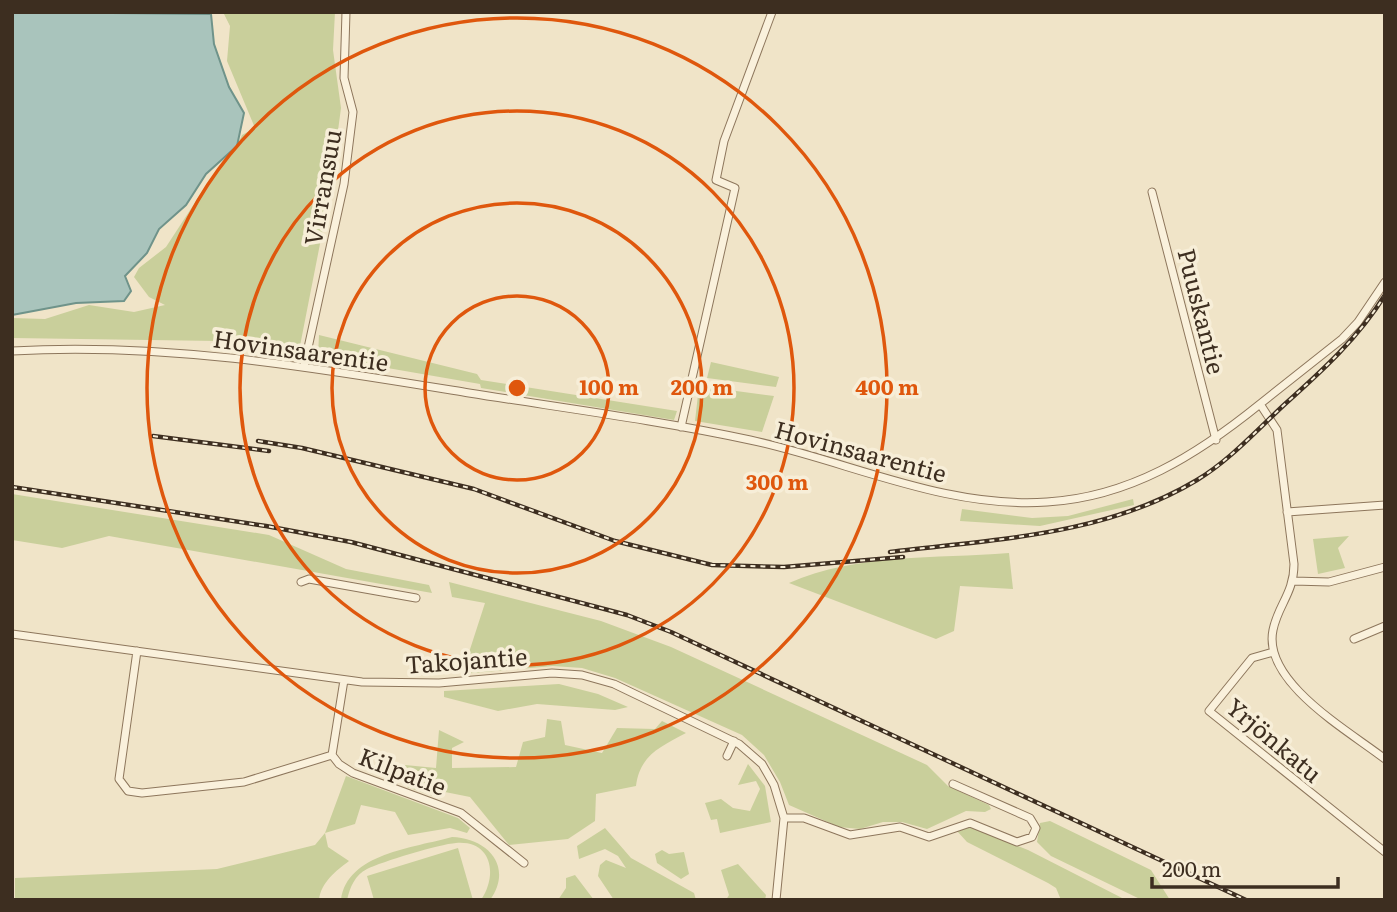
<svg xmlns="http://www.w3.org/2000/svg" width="1397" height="912" font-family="Literata,serif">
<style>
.green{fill:#c9cf9b}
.water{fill:#a9c4bc;stroke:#6f938a;stroke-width:2}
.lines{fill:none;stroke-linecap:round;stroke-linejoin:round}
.street-casing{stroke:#8d765c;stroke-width:9}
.street{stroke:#faf1dc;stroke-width:7}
.rail-casing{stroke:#3d2e20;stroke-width:4.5}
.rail{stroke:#f7eed8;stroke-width:2;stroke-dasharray:5;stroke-linecap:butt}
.ring{fill:none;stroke:#df570d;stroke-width:3.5}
.labels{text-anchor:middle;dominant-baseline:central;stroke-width:7;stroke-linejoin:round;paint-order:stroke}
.street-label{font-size:24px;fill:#3d2e20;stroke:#f7eed8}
.centre{fill:#df570d;stroke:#f7eed8;stroke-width:3.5}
.ring-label{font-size:21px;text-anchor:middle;font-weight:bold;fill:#df570d;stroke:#f7eed8;stroke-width:7;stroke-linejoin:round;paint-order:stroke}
</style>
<rect width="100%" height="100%" fill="#f0e4c8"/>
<!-- green -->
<path class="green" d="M 223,12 L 335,12 L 333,50 L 341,108 L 329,198 L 299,351 L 218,341 L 12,338 L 12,318 L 45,319 L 89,305 L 134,312 L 165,305 L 149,297 L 134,277 L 139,268 L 166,247 L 211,178 L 237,146 L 242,135 L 255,128 L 227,61 L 230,26 Z
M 319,335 L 477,374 L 481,380 L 677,411 L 674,420 L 481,388 L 480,384 L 318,356 Z
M 711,362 L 779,377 L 776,387 L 707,378 Z
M 699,386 L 774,396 L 762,432 L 695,421 Z
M 12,494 L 269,535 L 346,569 L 429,585 L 432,593 L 109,536 L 62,548 L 12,540 Z
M 1133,499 L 1134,505 L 1040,526 L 960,521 L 962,509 L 1032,518 L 1068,516 Z
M 1349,536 L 1338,548 L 1345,568 L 1318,574 L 1313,539 Z
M 1009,553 L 1013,589 L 960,586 L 954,631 L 936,639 L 789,583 C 858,553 935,559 1009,553 Z
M 449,582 L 601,621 L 671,647 L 927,765 L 948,786 L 989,805 L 991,809 L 985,812 L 966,811 L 927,829 L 902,822 L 883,822 L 860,829 L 839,827 L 789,805 L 780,782 L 764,755 L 742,735 L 615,678 L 582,668 L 553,666 L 462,674 L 485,603 L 452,597 Z
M 559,684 L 598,694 L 628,707 L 615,710 L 537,704 L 498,711 L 444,697 L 444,691 Z
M 547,719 L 561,721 L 565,745 L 602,753 L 617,728 L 655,729 L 662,721 L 686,733 C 660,747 640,755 636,786 L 596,794 L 595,821 L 568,839 L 509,845 L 470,797 L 440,791 L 436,797 L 407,787 L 405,765 L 436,768 L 439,730 L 464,742 L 452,748 L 452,768 L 516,767 L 523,742 L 545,737 Z
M 748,764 L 765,786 L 771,822 L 720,833 L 717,819 L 711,820 L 705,803 L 721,799 L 733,808 L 750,811 L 760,789 L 756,781 L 738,785 Z
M 346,776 L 458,818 L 470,828 L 467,833 L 450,828 L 408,835 L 395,812 L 361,805 L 355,824 L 325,833 L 328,847 L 349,861 C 336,871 321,882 319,900 L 15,900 L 15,878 L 217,869 L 315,845 L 325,833 Z
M 1050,821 L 1151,870 L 1170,900 L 1142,900 L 1051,856 L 1037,842 L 1040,823 Z
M 969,827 L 1028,850 L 1126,900 L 1061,900 L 1056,888 L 1048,883 L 967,842 L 957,831 Z
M 605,828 L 631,858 L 694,893 L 696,900 L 614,900 L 598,876 L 600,865 L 606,860 L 626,868 L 618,856 L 605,849 L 579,859 L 577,846 Z
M 452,837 C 487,838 514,866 490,900 L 481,900 C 498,875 492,840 456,843 C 440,844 381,862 367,869 C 355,875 350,887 347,900 L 341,900 C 347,853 414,848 452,837 Z
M 458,848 L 473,900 L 374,900 L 367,876 Z
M 662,850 L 669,854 L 684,852 L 689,874 L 681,879 L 657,863 L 655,854 Z
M 738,864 L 766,895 L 765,900 L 726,900 L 729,895 L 721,870 Z
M 575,875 L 594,900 L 558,900 L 566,888 L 566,878 Z"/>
<!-- water -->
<path class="water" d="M 12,12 L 211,14 L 214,44 L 229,87 L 244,113 L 237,146 L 206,174 L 186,205 L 159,229 L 147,253 L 125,276 L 131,291 L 124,301 L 76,303 L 12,315 Z"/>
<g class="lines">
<defs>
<path id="street" d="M 1152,192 L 1216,440
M 1385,282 L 1358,322 L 1342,339 L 1260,404 L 1277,430 L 1294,564 C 1294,593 1278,605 1273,630 C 1262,682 1349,731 1385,759
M 12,351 C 167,342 317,368 469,393 C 563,408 657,420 750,440 C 848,461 945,509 1047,502 C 1130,497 1197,455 1260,404
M 304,366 L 344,184 L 353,112 L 344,78 L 346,12
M 681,427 L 735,188 L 716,180 L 724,141 L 772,12
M 1287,512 L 1385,505
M 1294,581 L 1329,582 L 1385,567
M 301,582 L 309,579 L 416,598
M 12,634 L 362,682 L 439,683 L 552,673 L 582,675 L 614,684 L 739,744 L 762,764 L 774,785 L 784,818 L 776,900
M 1354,639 L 1385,626
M 137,651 L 119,779 L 128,791 L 142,793 L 244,782 L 332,755
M 1273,652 L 1252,658 L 1209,711 L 1385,852
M 344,680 L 332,755 L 339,764 L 353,773 L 461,813 L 524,863
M 727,756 L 734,741
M 784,818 L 804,818 L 850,835 L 900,827 L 929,837 L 970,823 L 1017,842 L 1032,837 L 1036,828 L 1030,818 L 953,784"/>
</defs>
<!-- street casing -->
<use href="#street" class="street-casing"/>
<!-- street -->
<use href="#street" class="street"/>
<defs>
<path id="rail" d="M 153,436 L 269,451
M 258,441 L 302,448 L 474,489 L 615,541 L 712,565 L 784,567 L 903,557
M 12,487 L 266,526 L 351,542 L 627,615 L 671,632 L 1246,900
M 890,552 C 995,539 1104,536 1197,480 C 1230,460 1257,430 1285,404 C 1323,370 1358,338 1385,295"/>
</defs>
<!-- rail casing -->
<use href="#rail" class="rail-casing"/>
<!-- rail -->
<use href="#rail" class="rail"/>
</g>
<!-- distance rings -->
<g class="ring">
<circle cx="517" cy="388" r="92"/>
<circle cx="517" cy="388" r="185"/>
<circle cx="517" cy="388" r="277"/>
<circle cx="517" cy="388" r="370"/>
</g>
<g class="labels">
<!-- street labels -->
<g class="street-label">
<text transform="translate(321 187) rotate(-80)">Virransuu</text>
<text transform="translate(1203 311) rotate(76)">Puuskantie</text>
<text transform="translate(301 349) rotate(8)">Hovinsaarentie</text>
<text transform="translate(861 450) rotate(15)">Hovinsaarentie</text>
<text transform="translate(466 659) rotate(-4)">Takojantie</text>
<text transform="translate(1275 739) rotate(40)">Yrjönkatu</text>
<text transform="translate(403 770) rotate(21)">Kilpatie</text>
</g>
</g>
<circle cx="517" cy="388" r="10" class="centre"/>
<g class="ring-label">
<text x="609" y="395">100 m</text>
<text x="702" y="395">200 m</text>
<text x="887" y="395">400 m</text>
<text x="777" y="490">300 m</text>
</g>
<!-- border -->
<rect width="1397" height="912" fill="none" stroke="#3d2e20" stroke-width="28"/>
<!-- scale -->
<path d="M1152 877v10h186v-10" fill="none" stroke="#3d2e20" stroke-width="3.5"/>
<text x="1162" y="877" font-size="21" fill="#3d2e20" stroke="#f7eed8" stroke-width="5" paint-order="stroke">200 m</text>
</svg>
